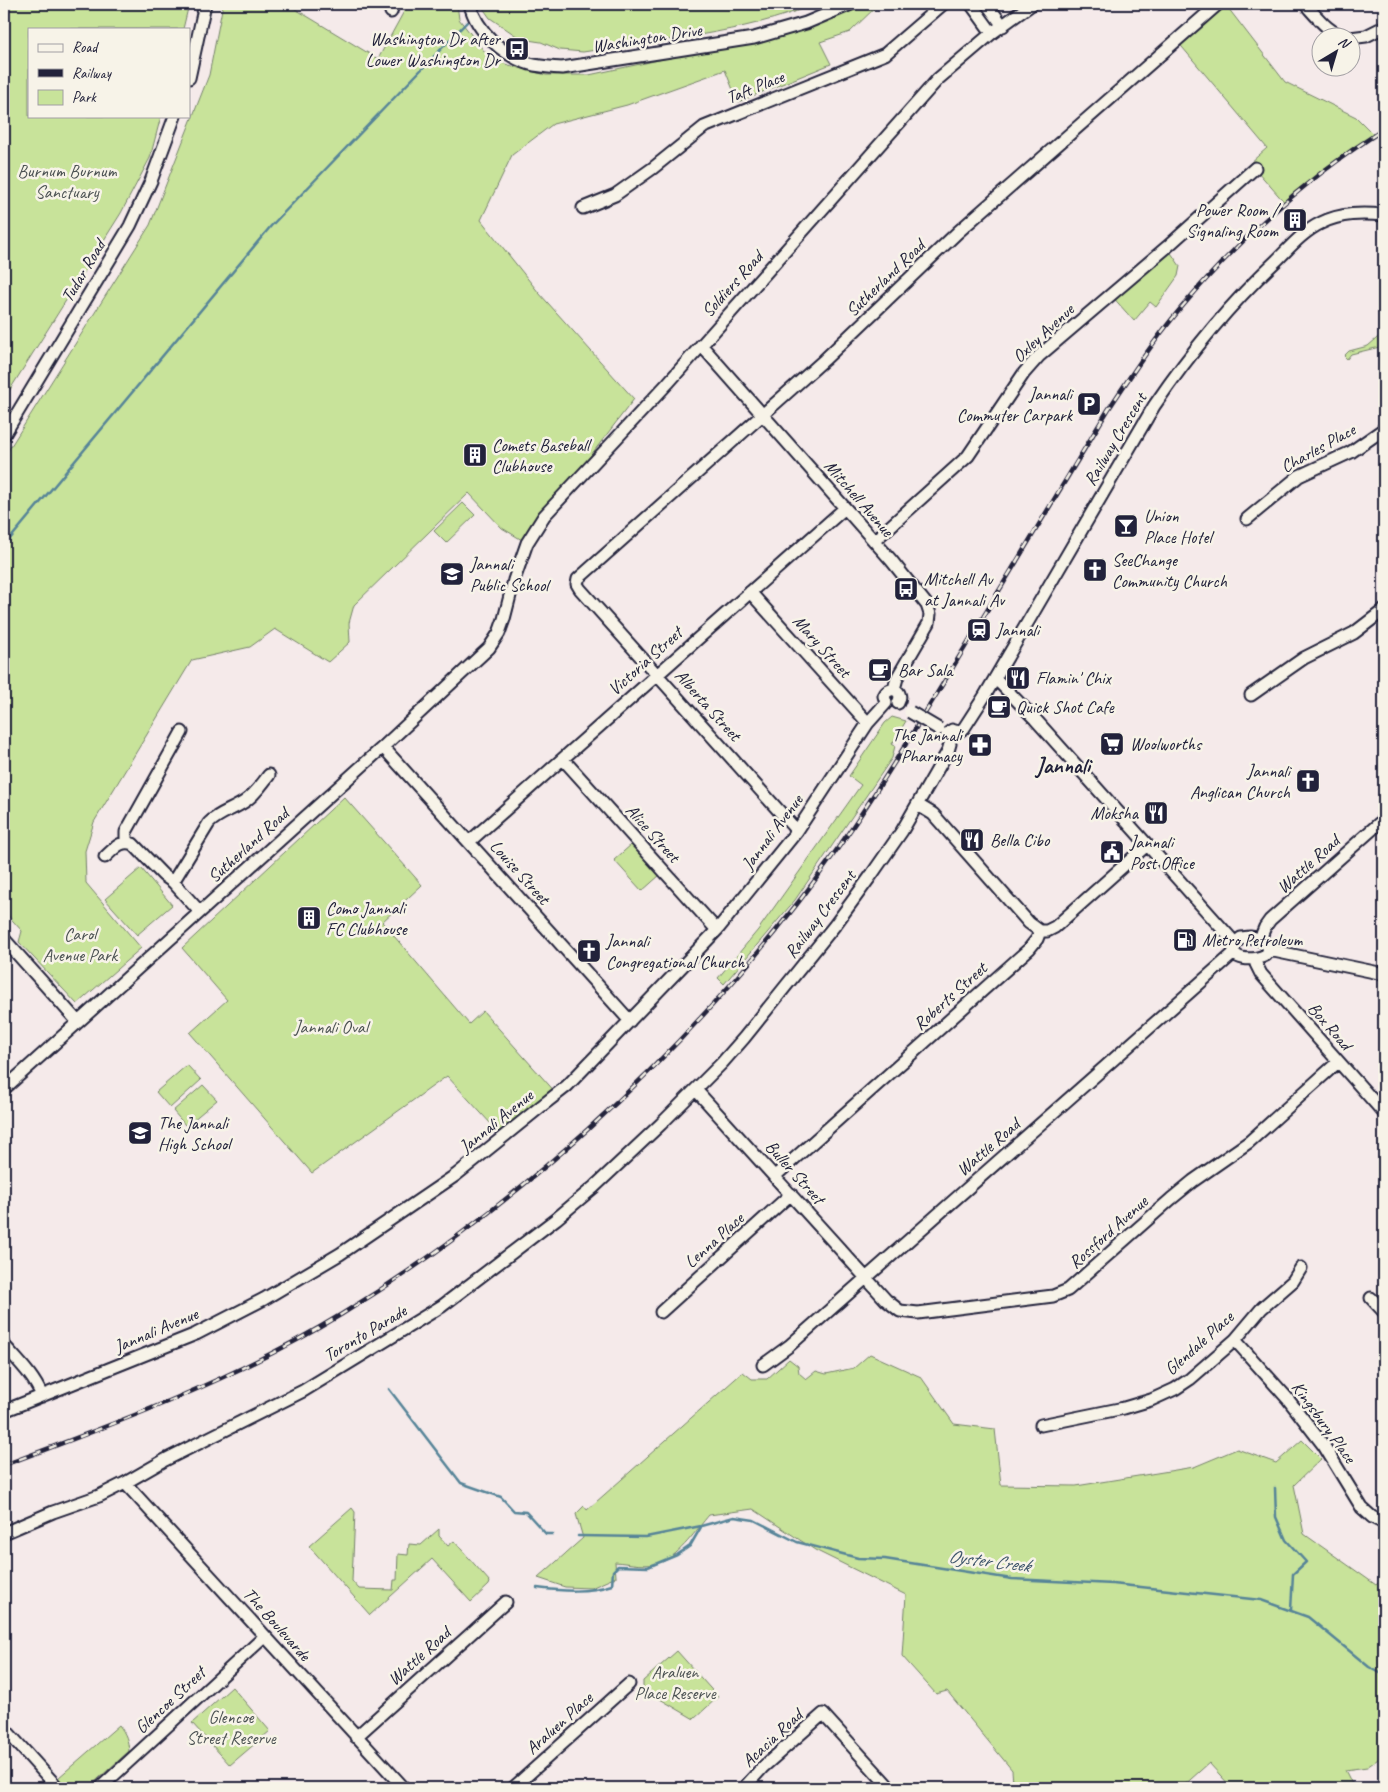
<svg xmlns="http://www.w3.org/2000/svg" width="1388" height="1792" font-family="Caveat,sans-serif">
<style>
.green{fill:#c8e39a;stroke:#75826a}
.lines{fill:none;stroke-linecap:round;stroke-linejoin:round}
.stream{stroke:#568498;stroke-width:2.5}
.minor-casing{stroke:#22223b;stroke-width:15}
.minor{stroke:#f7f3e8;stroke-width:11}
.rail-casing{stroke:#22223b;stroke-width:4.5}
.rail{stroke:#f7f3e8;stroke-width:2.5;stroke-dasharray:8;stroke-linecap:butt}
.minor-bridge-casing{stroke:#22223b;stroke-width:15;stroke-linecap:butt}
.minor-bridge{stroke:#f7f3e8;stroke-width:11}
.labels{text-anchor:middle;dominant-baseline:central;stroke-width:5;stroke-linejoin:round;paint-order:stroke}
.street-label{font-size:18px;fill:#22223b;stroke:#f7f3e8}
.poi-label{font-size:18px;fill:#22223b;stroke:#f7f3e8;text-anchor:start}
.park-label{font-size:18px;fill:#4c5253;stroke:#f7f3e8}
.water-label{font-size:19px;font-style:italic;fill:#3c536a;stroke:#f7f3e8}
.district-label{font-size:22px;font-weight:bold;fill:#22223b;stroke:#f7f3e8}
</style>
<rect width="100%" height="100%" fill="#f5eaea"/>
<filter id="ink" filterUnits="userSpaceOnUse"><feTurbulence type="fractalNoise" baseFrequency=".02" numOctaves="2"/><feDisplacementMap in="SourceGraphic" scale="10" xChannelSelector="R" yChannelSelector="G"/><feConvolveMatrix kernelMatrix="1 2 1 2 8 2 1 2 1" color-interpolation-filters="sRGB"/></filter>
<g filter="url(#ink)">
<!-- green -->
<path class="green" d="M 4,4 L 189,4 L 183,29 L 29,29 L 29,116 L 161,116 L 150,158 L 121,213 L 4,399 Z
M 223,4 L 287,4 L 378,59 L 408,4 L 457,4 L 459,19 L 484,51 L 505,64 L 546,75 L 589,75 L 803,29 L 860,4 L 879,4 L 850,32 L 820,42 L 831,64 L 738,102 L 725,70 L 627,105 L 553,124 L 512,155 L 481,220 L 539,293 L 634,399 L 545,515 L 527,543 L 502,528 L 469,493 L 354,605 L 349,623 L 350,642 L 328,662 L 275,629 L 250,647 L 192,660 L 94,822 L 85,851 L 86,883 L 141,948 L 77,1004 L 19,942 L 22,931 L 4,911 L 4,457 L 150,225 L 209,75 Z
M 480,4 L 814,4 C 745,34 658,40 583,52 L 560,50 L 541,42 L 521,39 L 490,18 Z
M 1218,4 L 1225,4 L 1285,82 L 1356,117 L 1374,135 L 1309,182 L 1285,203 L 1250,163 L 1267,148 L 1177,41 Z
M 1167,247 L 1180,266 L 1178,276 L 1156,307 L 1150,302 L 1134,321 L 1111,295 Z
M 1384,332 L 1384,346 L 1351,354 L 1347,359 L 1344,356 L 1349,351 L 1368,346 Z
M 463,503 L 475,515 L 446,543 L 434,531 Z
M 892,717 L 906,721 L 892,744 L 895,746 L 892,758 L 795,900 L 724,984 L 718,978 L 758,930 L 861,785 L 849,776 L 885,723 Z
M 344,797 L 422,885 L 382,922 L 469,1024 L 483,1011 L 557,1094 L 503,1137 L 447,1076 L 312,1173 L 190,1033 L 227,1000 L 182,948 Z
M 632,844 L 660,875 L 642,891 L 614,860 Z
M 141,868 L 172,905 L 137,935 L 105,899 Z
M 187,1065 L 201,1080 L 170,1108 L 156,1092 Z
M 203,1085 L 217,1100 L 186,1126 L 173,1111 Z
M 870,1354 L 921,1377 L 954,1424 L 995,1429 L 1001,1485 L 1076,1486 L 1194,1467 L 1237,1449 L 1276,1463 L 1302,1440 L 1321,1459 L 1294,1485 L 1304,1534 L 1376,1585 L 1384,1577 L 1384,1755 L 1367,1767 L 1345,1770 L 1353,1786 L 1350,1788 L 1232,1788 L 1209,1763 L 1181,1788 L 1016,1788 L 1013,1784 L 1012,1770 L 947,1691 L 936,1694 L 902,1656 L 906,1595 L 815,1550 L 753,1509 L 709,1515 C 697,1529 680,1555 662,1562 C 648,1568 630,1563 615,1562 L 616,1577 L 591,1588 L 565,1587 L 538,1578 L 583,1538 L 576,1514 L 584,1506 L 587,1510 L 743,1372 L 752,1379 L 767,1379 L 789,1359 L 798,1366 L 799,1373 L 806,1379 L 816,1371 L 826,1374 L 854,1368 Z
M 352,1508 L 355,1512 L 352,1581 L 359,1589 L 393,1590 L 394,1580 L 397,1580 L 398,1554 L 408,1555 L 409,1544 L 421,1545 L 439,1529 L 439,1536 L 448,1546 L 454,1541 L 490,1582 L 489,1585 L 471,1602 L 432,1559 L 370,1615 L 309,1546 Z
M 677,1651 L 718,1697 L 694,1719 L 643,1689 L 643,1681 Z
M 232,1687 L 270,1731 L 230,1765 L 192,1723 Z
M 119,1725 C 126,1734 128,1740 129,1751 L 88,1788 L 67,1788 L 58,1778 Z"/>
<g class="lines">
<!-- stream -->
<path class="stream" d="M 478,10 L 484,4
M 4,546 L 271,226 L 467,22
M 389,1389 L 461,1483 L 501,1497 L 514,1511 L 526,1512 L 546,1534 L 553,1534
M 1275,1488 L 1276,1517 L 1286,1540 L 1306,1562 L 1293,1574 L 1291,1610
M 578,1536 L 646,1537 L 701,1526 L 734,1517 L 754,1520 L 797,1542 L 858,1558 L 885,1559 L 1012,1579 L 1113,1584 L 1261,1600 L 1308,1617 L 1369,1667 L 1384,1675
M 537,1588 C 563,1591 587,1593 612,1585 L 613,1571 L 618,1566 L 648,1567 L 677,1555 L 690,1546 L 701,1527"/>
<defs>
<path id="minor" d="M 470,4 C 476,31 504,56 530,64 C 541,67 551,67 562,68 L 754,38 L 806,23 L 851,4
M 971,4 L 992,33
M 987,4 L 1003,26
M 1305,4 C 1317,17 1329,34 1348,38
M 391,12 L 393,4
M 1350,38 L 1366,36 L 1384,27
M 189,78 L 205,4
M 583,208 L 615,195 L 653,168 L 704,127 L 885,54 L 943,4
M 701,345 L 891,560 L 927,605 L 930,614 L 929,623 L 897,678 L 894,689
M 4,435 L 130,226 L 151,181 L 175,116
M 1247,519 L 1299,476 L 1351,452 L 1384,429
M 874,541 L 968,456 L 1024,373 L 1039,356 L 1167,247 L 1255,168
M 750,592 L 868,723
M 995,678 L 1035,719 L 1235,943
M 1251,695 L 1304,658 L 1354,633 L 1384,610
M 886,703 L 884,696 C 890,684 905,691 898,703
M 958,732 L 964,728 L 984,697 L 1154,406 C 1190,353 1230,304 1277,260 C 1290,247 1304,231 1321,223 C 1341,213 1362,213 1384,215
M 947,734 L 952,730 L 958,732
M 383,747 L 630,1021
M 563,759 L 717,930
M 918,805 L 933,814 L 1029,923 L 1040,931
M 797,831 L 580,589 L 577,584 L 578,579 L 824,360 L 958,232 L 1218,4
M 126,841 L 126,832 L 182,732
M 469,842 L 845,508
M 105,857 C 114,849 121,839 133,844 L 163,875 L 173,882 L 200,912
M 173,882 L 209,823 C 219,813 232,810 244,802 C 255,795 261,785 269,775
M 1040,931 L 1047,931 L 1055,927 L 1147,845
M 1250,937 C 1259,938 1267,941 1269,950 L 1266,955 C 1256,961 1227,962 1235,943 L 1241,938 Z
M 4,939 L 78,1022
M 1260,939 L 1265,927 L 1270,920 L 1384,819
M 1269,950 L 1384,974
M 1255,959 L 1256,964 L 1261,974 L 1384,1113
M 4,1089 L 383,747 L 489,648 L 499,633 L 504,619 L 514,580 L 527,543 L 544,516 L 668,383 L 938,79 L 992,33 L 1032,4
M 696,1090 L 886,1300 L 900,1311 L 918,1313 L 1053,1296 L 1068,1290 L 1171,1199 L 1193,1181 L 1249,1142 L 1338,1062
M 775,1176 L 1029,949 L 1037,939 L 1040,931
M 1371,1298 L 1384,1312
M 661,1312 L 791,1194
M 1235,1340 L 1287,1398 L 1324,1446 L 1362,1508 L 1372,1517 L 1384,1523
M 4,1345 C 18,1361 34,1376 42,1396
M 763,1365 L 789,1346 L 1234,953
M 4,1411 L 196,1334 L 264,1299 L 340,1254 L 456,1175 L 539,1108 L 567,1086 L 717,930 L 797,831 L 868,723 L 886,703
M 1041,1425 L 1124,1408 L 1151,1400 L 1175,1389 L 1190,1379 L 1235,1340 L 1262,1308 L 1293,1281 L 1301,1268
M 125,1483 L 404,1788
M 4,1533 L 53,1512 L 99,1496 L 125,1483 L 165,1460 L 303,1391 L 442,1306 L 556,1219 L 594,1187 L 661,1124 L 722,1063 L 744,1038 L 835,925 L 870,877 L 902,831 L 948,751 L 950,744
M 4,1728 L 58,1788
M 356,1737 L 506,1602
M 100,1788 L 264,1637
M 513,1788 L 629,1684
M 744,1788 L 762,1768 L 823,1714 L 890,1788"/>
</defs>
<!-- minor casing -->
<use href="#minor" class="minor-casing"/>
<!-- minor -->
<use href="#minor" class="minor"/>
<defs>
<path id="rail" d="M 4,1465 C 120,1422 236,1379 342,1314 C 515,1208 673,1064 797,904 C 855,829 904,748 953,667 C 1005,581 1056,495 1108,410 C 1131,375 1154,340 1181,308 C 1239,239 1308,177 1384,129"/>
</defs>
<!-- rail casing -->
<use href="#rail" class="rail-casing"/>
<!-- rail -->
<use href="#rail" class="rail"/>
<defs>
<path id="minor-bridge" d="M 910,712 L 939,729"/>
</defs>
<!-- minor-bridge casing -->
<use href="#minor-bridge" class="minor-bridge-casing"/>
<!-- minor-bridge -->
<use href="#minor-bridge" class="minor-bridge"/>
</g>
</g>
<!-- icons -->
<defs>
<symbol id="bus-square" viewBox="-11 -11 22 22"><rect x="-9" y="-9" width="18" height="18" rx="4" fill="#22223b" stroke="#f7f3e8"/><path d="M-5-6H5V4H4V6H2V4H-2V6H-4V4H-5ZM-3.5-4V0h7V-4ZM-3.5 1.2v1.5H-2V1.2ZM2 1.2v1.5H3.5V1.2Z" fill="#fff"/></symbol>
<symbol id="building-square" viewBox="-11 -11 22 22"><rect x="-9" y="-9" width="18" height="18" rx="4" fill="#22223b" stroke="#f7f3e8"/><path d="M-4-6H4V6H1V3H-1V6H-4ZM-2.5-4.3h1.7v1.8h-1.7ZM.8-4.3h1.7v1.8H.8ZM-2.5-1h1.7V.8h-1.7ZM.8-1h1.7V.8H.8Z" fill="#fff"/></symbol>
<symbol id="parking-square" viewBox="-11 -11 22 22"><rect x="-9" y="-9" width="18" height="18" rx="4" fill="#22223b" stroke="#f7f3e8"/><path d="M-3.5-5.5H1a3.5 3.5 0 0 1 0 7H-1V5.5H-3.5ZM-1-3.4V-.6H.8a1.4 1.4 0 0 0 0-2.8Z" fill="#fff"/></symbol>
<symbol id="bar-square" viewBox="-11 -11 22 22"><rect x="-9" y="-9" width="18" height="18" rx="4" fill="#22223b" stroke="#f7f3e8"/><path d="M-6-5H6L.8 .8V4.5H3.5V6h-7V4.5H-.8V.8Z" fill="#fff"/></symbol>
<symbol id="church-square" viewBox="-11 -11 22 22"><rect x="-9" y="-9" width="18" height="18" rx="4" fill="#22223b" stroke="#f7f3e8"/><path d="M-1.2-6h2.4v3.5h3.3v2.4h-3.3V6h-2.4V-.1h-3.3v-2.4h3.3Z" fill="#fff"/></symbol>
<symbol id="school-square" viewBox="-11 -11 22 22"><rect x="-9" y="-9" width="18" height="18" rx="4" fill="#22223b" stroke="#f7f3e8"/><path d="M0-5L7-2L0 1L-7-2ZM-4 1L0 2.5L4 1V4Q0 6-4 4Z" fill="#fff"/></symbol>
<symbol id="station-square" viewBox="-11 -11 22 22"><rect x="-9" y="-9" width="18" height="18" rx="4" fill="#22223b" stroke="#f7f3e8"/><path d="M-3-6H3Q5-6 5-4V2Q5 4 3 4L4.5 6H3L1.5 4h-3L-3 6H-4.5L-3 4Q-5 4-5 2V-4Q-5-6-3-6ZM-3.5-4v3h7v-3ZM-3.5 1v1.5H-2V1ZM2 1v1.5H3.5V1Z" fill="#fff"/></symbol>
<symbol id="cafe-square" viewBox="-11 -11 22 22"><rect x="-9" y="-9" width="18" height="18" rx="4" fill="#22223b" stroke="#f7f3e8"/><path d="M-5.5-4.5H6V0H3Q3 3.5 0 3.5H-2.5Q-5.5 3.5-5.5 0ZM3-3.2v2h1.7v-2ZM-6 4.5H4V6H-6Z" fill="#fff"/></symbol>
<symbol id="restaurant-square" viewBox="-11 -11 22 22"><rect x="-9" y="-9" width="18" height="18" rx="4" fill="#22223b" stroke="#f7f3e8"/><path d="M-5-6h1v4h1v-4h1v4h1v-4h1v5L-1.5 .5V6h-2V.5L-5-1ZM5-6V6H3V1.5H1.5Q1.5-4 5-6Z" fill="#fff"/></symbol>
<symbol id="supermarket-square" viewBox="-11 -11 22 22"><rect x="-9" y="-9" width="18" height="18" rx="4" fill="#22223b" stroke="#f7f3e8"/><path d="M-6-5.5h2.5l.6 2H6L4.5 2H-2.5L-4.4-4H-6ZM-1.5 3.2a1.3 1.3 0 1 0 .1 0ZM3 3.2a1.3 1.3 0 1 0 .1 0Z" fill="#fff"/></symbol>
<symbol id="pharmacy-square" viewBox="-11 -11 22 22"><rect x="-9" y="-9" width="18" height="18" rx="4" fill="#22223b" stroke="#f7f3e8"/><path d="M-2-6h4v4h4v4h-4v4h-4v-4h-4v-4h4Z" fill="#fff"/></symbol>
<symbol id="civic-square" viewBox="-11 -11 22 22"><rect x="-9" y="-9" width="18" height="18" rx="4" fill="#22223b" stroke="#f7f3e8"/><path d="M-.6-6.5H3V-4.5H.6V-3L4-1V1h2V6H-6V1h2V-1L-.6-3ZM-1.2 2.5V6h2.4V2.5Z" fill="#fff"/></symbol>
<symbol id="fuel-square" viewBox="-11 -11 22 22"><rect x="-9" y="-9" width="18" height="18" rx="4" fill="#22223b" stroke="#f7f3e8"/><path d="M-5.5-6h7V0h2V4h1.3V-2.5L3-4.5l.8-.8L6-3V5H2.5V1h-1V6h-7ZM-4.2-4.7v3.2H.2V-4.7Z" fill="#fff"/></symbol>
</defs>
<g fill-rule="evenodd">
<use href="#bus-square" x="503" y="35" width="28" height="28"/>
<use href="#building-square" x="1281" y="206" width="28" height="28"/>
<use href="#parking-square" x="1075" y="390" width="28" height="28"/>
<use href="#building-square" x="461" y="441" width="28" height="28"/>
<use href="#bar-square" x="1112" y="512" width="28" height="28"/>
<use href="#church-square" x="1081" y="556" width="28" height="28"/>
<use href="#school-square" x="438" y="560" width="28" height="28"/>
<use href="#bus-square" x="892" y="575" width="28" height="28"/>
<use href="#station-square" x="965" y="616" width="28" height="28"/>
<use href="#cafe-square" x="866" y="656" width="28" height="28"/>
<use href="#restaurant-square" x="1004" y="664" width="28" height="28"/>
<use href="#cafe-square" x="985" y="693" width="28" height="28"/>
<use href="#supermarket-square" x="1098" y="730" width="28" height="28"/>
<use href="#pharmacy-square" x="966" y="731" width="28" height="28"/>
<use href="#church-square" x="1294" y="767" width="28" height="28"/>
<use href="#restaurant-square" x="1142" y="799" width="28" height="28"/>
<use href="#restaurant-square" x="958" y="826" width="28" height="28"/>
<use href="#civic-square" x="1098" y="838" width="28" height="28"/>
<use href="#building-square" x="295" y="904" width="28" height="28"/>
<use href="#fuel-square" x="1171" y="926" width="28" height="28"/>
<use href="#church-square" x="575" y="937" width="28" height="28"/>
<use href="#school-square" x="126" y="1119" width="28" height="28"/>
</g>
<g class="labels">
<!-- street labels -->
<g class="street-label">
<text transform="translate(647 38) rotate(-9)">Washington Drive</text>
<text transform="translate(755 87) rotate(-22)">Taft Place</text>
<text transform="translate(83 271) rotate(-59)">Tudar Road</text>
<text transform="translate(885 278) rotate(-44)">Sutherland Road</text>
<text transform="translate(732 284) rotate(-48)">Soldiers Road</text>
<text transform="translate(1043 333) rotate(-43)">Oxley Avenue</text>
<text transform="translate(1115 439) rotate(-59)">Railway Crescent</text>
<text transform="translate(1318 448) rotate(-29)">Charles Place</text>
<text transform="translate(859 498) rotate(49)">Mitchell Avenue</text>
<text transform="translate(822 646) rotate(48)">Mary Street</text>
<text transform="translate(645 661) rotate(-42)">Victoria Street</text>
<text transform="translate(708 705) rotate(48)">Alberta Street</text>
<text transform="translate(772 832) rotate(-53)">Jannali Avenue</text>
<text transform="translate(653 833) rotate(48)">Alice Street</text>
<text transform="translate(248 845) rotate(-42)">Sutherland Road</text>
<text transform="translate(1308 864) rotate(-42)">Wattle Road</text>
<text transform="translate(520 872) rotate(48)">Louise Street</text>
<text transform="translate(820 914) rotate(-53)">Railway Crescent</text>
<text transform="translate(950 996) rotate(-42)">Roberts Street</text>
<text transform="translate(1330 1026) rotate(49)">Box Road</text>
<text transform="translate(496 1121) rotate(-39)">Jannali Avenue</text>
<text transform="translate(988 1147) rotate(-41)">Wattle Road</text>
<text transform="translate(795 1172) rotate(48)">Buller Street</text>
<text transform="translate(1108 1232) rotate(-42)">Rossford Avenue</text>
<text transform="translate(714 1240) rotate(-42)">Lenna Place</text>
<text transform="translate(156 1330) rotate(-23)">Jannali Avenue</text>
<text transform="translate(365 1333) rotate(-31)">Toronto Parade</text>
<text transform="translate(1199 1343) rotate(-42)">Glendale Place</text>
<text transform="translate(1324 1422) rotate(54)">Kingsbury Place</text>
<text transform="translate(277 1624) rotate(48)">The Boulevarde</text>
<text transform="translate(419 1656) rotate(-42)">Wattle Road</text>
<text transform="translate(170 1700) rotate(-43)">Glencoe Street</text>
<text transform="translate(559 1723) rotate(-42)">Araluen Place</text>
<text transform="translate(772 1738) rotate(-43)">Acacia Road</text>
</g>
<!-- poi labels -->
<g class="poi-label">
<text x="500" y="39" text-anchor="end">Washington Dr after<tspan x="500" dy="21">Lower Washington Dr</tspan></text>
<text x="1278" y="210" text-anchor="end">Power Room /<tspan x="1278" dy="21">Signaling Room</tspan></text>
<text x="1072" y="394" text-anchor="end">Jannali<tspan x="1072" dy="21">Commuter Carpark</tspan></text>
<text x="492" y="445">Comets Baseball<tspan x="492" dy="21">Clubhouse</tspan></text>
<text x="1144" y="516">Union<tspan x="1144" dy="21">Place Hotel</tspan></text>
<text x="1112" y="560">SeeChange<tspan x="1112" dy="21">Community Church</tspan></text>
<text x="470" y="564">Jannali<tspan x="470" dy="21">Public School</tspan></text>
<text x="924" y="579">Mitchell Av<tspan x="924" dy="21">at Jannali Av</tspan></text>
<text x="996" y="630">Jannali</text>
<text x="898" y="670">Bar Sala</text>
<text x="1036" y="678">Flamin' Chix</text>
<text x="1016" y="707">Quick Shot Cafe</text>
<text x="962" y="735" text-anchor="end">The Jannali<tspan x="962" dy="21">Pharmacy</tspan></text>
<text x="1130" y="744">Woolworths</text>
<text x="1290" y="771" text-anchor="end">Jannali<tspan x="1290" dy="21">Anglican Church</tspan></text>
<text x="1138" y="813" text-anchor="end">Moksha</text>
<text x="990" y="840">Bella Cibo</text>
<text x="1130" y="842">Jannali<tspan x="1130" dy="21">Post Office</tspan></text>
<text x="326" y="908">Como Jannali<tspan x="326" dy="21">FC Clubhouse</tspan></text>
<text x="1202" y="940">Metro Petroleum</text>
<text x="606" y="941">Jannali<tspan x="606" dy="21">Congregational Church</tspan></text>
<text x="158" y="1123">The Jannali<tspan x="158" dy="21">High School</tspan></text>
</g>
<!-- park labels -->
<g class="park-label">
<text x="67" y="171">Burnum Burnum<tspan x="67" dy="21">Sanctuary</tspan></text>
<text x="80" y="934">Carol<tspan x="80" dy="21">Avenue Park</tspan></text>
<text x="331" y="1027">Jannali Oval</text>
<text x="675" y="1672">Araluen<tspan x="675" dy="21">Place Reserve</tspan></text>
<text x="231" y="1717">Glencoe<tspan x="231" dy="21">Street Reserve</tspan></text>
</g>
<!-- water labels -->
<g class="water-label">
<text transform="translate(989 1561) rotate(7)">Oyster Creek</text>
</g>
<!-- district labels -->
<g class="district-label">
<text x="1063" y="766">Jannali</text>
</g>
</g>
<!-- margin -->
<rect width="1388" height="1792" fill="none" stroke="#f7f3e8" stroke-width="20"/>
<rect x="10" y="10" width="1368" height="1772" fill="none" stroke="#22223b" stroke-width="2" filter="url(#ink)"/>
<!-- legend -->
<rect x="28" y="28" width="162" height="90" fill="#f7f3e8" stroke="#a29fa3"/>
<rect x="38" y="44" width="25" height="8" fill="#f7f3e8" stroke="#a29fa3"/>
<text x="72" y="52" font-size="15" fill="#22223b">Road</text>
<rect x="38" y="69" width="25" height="8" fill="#22223b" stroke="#a29fa3"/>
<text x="72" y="78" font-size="15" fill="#22223b">Railway</text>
<rect x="38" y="90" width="25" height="15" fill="#c8e39a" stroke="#a29fa3"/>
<text x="72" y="102" font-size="15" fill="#22223b">Park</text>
<!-- north arrow -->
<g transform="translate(1336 52) rotate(38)"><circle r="24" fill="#f7f3e8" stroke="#a29fa3"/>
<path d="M0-4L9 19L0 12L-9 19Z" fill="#22223b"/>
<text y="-8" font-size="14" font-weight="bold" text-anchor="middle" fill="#22223b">N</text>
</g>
</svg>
